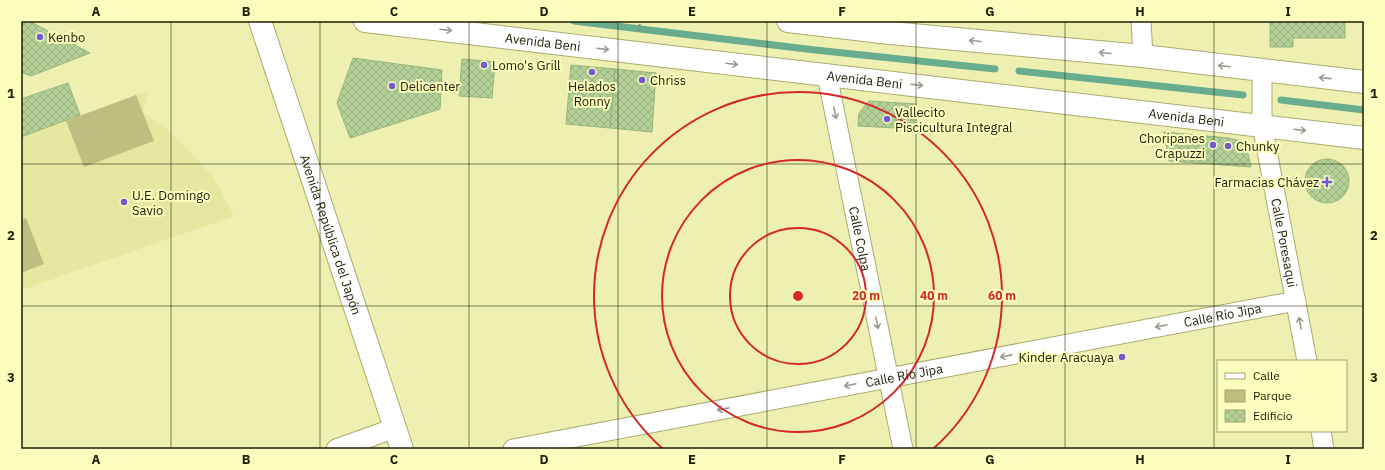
<svg xmlns="http://www.w3.org/2000/svg" width="1385" height="470" font-family="'IBM Plex Sans',sans-serif">
<style>
.built{fill:#e5e8a0}
.green{fill:#bdbf81}
.lines{fill:none;stroke-linecap:round;stroke-linejoin:round}
.stream{stroke:#6aad8e;stroke-width:7}
.building{fill:url(#building-cross-hatch);stroke:#98b47c}
.minor-casing{stroke:#aaab6e;stroke-width:21}
.tertiary-casing{stroke:#aaab6e;stroke-width:24}
.path{stroke:#939465;stroke-width:2.5;stroke-dasharray:2 3;stroke-linecap:butt}
.minor{stroke:#fff;stroke-width:19}
.tertiary{stroke:#fff;stroke-width:22}
.oneway{stroke:#9a9a8e}
.grid{fill:none;stroke:#1e1e05;stroke-width:1;stroke-opacity:0.55}
.ring{fill:none;stroke:#d62828;stroke-width:2}
.poi-dot{fill:#7458d2;stroke:#fbfebd;stroke-width:1.5}
.labels{text-anchor:middle;dominant-baseline:central;stroke-width:4;stroke-linejoin:round;paint-order:stroke}
.poi-label{font-size:13px;fill:#1e1e05;stroke:#fbfebd;text-anchor:start}
.street-label{font-size:13px;fill:#1e1e05;stroke:#fbfebd}
.centre{fill:#d62828;stroke:#fbfebd;stroke-width:2}
.ring-label{font-size:12px;text-anchor:middle;font-weight:bold;fill:#d62828;stroke:#fbfebd;stroke-width:4;stroke-linejoin:round;paint-order:stroke}
.neatline{fill:none;stroke:#1e1e05;stroke-width:1.5}
.grid-label{font-size:13px;text-anchor:middle;font-weight:bold;fill:#1e1e05}
</style>
<defs>
<pattern id="building-cross-hatch" width="8" height="8" patternUnits="userSpaceOnUse"><rect width="8" height="8" fill="#b4d098"/><path d="M0 0l8 8M0 8l8-8" fill="none" stroke="#9ab282"/></pattern>
</defs>
<rect width="100%" height="100%" fill="#eef0b1"/>
<!-- built -->
<path class="built" d="M 148,91 L 143,112 L 172,133 L 189,150 L 215,180 L 234,216 L 21,290 L 21,137 Z"/>
<!-- green -->
<path class="green" d="M 136,95 L 154,141 L 84,167 L 66,121 Z
M 26,218 L 44,264 L 21,273 L 21,220 Z"/>
<g class="lines">
<!-- stream -->
<path class="stream" d="M 574,21 L 815,50 L 995,69
M 1019,71 L 1243,95
M 1281,100 L 1364,110"/>
</g>
<!-- building -->
<path class="building" d="M 21,21 L 29,21 L 90,53 L 31,76 L 21,72 Z
M 1270,21 L 1345,21 L 1345,38 L 1293,38 L 1293,47 L 1270,47 Z
M 353,58 L 442,70 L 440,109 L 350,138 L 337,103 Z
M 462,59 L 495,62 L 492,98 L 459,96 Z
M 571,65 L 615,69 L 610,128 L 566,124 Z
M 615,69 L 656,73 L 652,132 L 610,128 Z
M 68,83 L 80,115 L 21,137 L 21,99 Z
M 869,101 L 916,104 L 914,129 L 858,126 L 859,113 Z
M 1164,132 L 1229,138 L 1240,141 L 1247,149 L 1251,167 L 1169,161 Z
M1305 181a22 22 0 1 1 44 0a22 22 0 1 1-44 0Z"/>
<g class="lines">
<defs>
<g id="minor">
<path d="M 1141,21 L 1143,56"/>
<path id="s1" d="M 1262,71 L 1262,125 L 1307,361"/>
<path id="s2" d="M 827,75 L 903,449"/>
<path d="M 1321,431 L 1324,449"/>
<path d="M 336,449 L 395,428"/>
<path id="s3" d="M 513,449 L 1296,301"/>
</g>
<g id="tertiary">
<path id="s4" d="M 260,21 L 402,449"/>
<path id="s5" d="M 365,21 L 1364,138"/>
<path d="M 788,21 L 890,33 L 1143,56 L 1364,82"/>
</g>
</defs>
<!-- minor casing -->
<use href="#minor" class="minor-casing"/>
<!-- tertiary casing -->
<use href="#tertiary" class="tertiary-casing"/>
<!-- path -->
<path class="path" d="M 639,31 L 640,21"/>
<!-- minor -->
<use href="#minor" class="minor"/>
<!-- tertiary -->
<use href="#tertiary" class="tertiary"/>
</g>
<!-- one-way arrows -->
<defs><path id="oneway-shaft" d="M-6 0H5M1.5-3L5.5 0L1.5 3" fill="none" stroke-width="1.6" stroke-linecap="round" stroke-linejoin="round"/></defs>
<g class="oneway">
<use href="#oneway-shaft" transform="translate(446 30) rotate(7)"/>
<use href="#oneway-shaft" transform="translate(975 41) rotate(-175)"/>
<use href="#oneway-shaft" transform="translate(603 49) rotate(7)"/>
<use href="#oneway-shaft" transform="translate(1105 53) rotate(-175)"/>
<use href="#oneway-shaft" transform="translate(732 64) rotate(7)"/>
<use href="#oneway-shaft" transform="translate(1224 66) rotate(-173)"/>
<use href="#oneway-shaft" transform="translate(1325 78) rotate(-174)"/>
<use href="#oneway-shaft" transform="translate(917 85) rotate(7)"/>
<use href="#oneway-shaft" transform="translate(835 113) rotate(79)"/>
<use href="#oneway-shaft" transform="translate(1300 130) rotate(7)"/>
<use href="#oneway-shaft" transform="translate(877 323) rotate(79)"/>
<use href="#oneway-shaft" transform="translate(1300 323) rotate(-101)"/>
<use href="#oneway-shaft" transform="translate(1161 326) rotate(169)"/>
<use href="#oneway-shaft" transform="translate(1006 356) rotate(169)"/>
<use href="#oneway-shaft" transform="translate(850 385) rotate(169)"/>
<use href="#oneway-shaft" transform="translate(723 409) rotate(169)"/>
</g>
<!-- grid -->
<path class="grid" d="M 171,21 L 171,449M 320,21 L 320,449M 469,21 L 469,449M 618,21 L 618,449M 767,21 L 767,449M 916,21 L 916,449M 1065,21 L 1065,449M 1214,21 L 1214,449M 21,164 L 1364,164M 21,306 L 1364,306"/>
<!-- distance rings -->
<g class="ring">
<circle cx="798" cy="296" r="68"/>
<circle cx="798" cy="296" r="136"/>
<path d="M663 449A204 204 0 1 1 933 449"/>
</g>
<!-- markers -->
<g class="poi-dot">
<circle cx="40" cy="37" r="4"/>
<circle cx="484" cy="65" r="4"/>
<circle cx="592" cy="72" r="4"/>
<circle cx="642" cy="80" r="4"/>
<circle cx="392" cy="86" r="4"/>
<circle cx="887" cy="119" r="4"/>
<circle cx="1213" cy="145" r="4"/>
<circle cx="1228" cy="146" r="4"/>
<path d="M1325 176h4v4h4v4h-4v4h-4v-4h-4v-4h4z"/>
<circle cx="124" cy="202" r="4"/>
<circle cx="1122" cy="357" r="4"/>
</g>
<g class="labels">
<!-- poi labels -->
<g class="poi-label">
<text x="48" y="37">Kenbo</text>
<text x="492" y="65">Lomo's Grill</text>
<text x="650" y="80">Chriss</text>
<text x="400" y="86">Delicenter</text>
<text x="592" y="86" text-anchor="middle">Helados<tspan x="592" dy="15">Ronny</tspan></text>
<text x="895" y="112">Vallecito<tspan x="895" dy="15">Piscicultura Integral</tspan></text>
<text x="1205" y="138" text-anchor="end">Choripanes<tspan x="1205" dy="15">Crapuzzi</tspan></text>
<text x="1236" y="146">Chunky</text>
<text x="1319" y="182" text-anchor="end">Farmacias Chávez</text>
<text x="132" y="195">U.E. Domingo<tspan x="132" dy="15">Savio</tspan></text>
<text x="1114" y="357" text-anchor="end">Kinder Aracuaya</text>
</g>
<!-- street labels -->
<g class="street-label">
<text stroke="none"><textPath href="#s5" startOffset="179">Avenida Beni</textPath></text>
<text stroke="none"><textPath href="#s5" startOffset="503">Avenida Beni</textPath></text>
<text stroke="none"><textPath href="#s5" startOffset="827">Avenida Beni</textPath></text>
<text stroke="none"><textPath href="#s4" startOffset="225">Avenida República del Japón</textPath></text>
<text stroke="none"><textPath href="#s2" startOffset="167">Calle Colpa</textPath></text>
<text stroke="none"><textPath href="#s1" startOffset="174">Calle Poresaqui</textPath></text>
<text stroke="none"><textPath href="#s3" startOffset="722">Calle Río Jipa</textPath></text>
<text stroke="none"><textPath href="#s3" startOffset="398">Calle Río Jipa</textPath></text>
</g>
</g>
<circle cx="798" cy="296" r="6" class="centre"/>
<g class="ring-label">
<text x="866" y="300">20 m</text>
<text x="934" y="300">40 m</text>
<text x="1002" y="300">60 m</text>
</g>
<!-- border -->
<rect width="1385" height="470" fill="none" stroke="#fbfebd" stroke-width="44"/>
<!-- legend -->
<rect x="1217" y="360" width="130" height="72" fill="#fbfebd" stroke="#a3a473"/>
<rect x="1225" y="373" width="20" height="6" fill="#ffffff" stroke="#a3a473"/>
<text x="1253" y="380" font-size="12" fill="#1e1e05">Calle</text>
<rect x="1225" y="390" width="20" height="12" fill="#bdbf81" stroke="#a3a473"/>
<text x="1253" y="400" font-size="12" fill="#1e1e05">Parque</text>
<rect x="1225" y="410" width="20" height="12" fill="url(#building-cross-hatch)" stroke="#a3a473"/>
<text x="1253" y="420" font-size="12" fill="#1e1e05">Edificio</text>
<rect x="22" y="22" width="1341" height="426" class="neatline"/>
<g class="grid-label">
<text x="96" y="16">A</text>
<text x="246" y="16">B</text>
<text x="394" y="16">C</text>
<text x="544" y="16">D</text>
<text x="692" y="16">E</text>
<text x="842" y="16">F</text>
<text x="990" y="16">G</text>
<text x="1140" y="16">H</text>
<text x="1288" y="16">I</text>
<text x="11" y="98">1</text>
<text x="1374" y="98">1</text>
<text x="11" y="240">2</text>
<text x="1374" y="240">2</text>
<text x="11" y="382">3</text>
<text x="1374" y="382">3</text>
<text x="96" y="464">A</text>
<text x="246" y="464">B</text>
<text x="394" y="464">C</text>
<text x="544" y="464">D</text>
<text x="692" y="464">E</text>
<text x="842" y="464">F</text>
<text x="990" y="464">G</text>
<text x="1140" y="464">H</text>
<text x="1288" y="464">I</text>
</g>
</svg>
